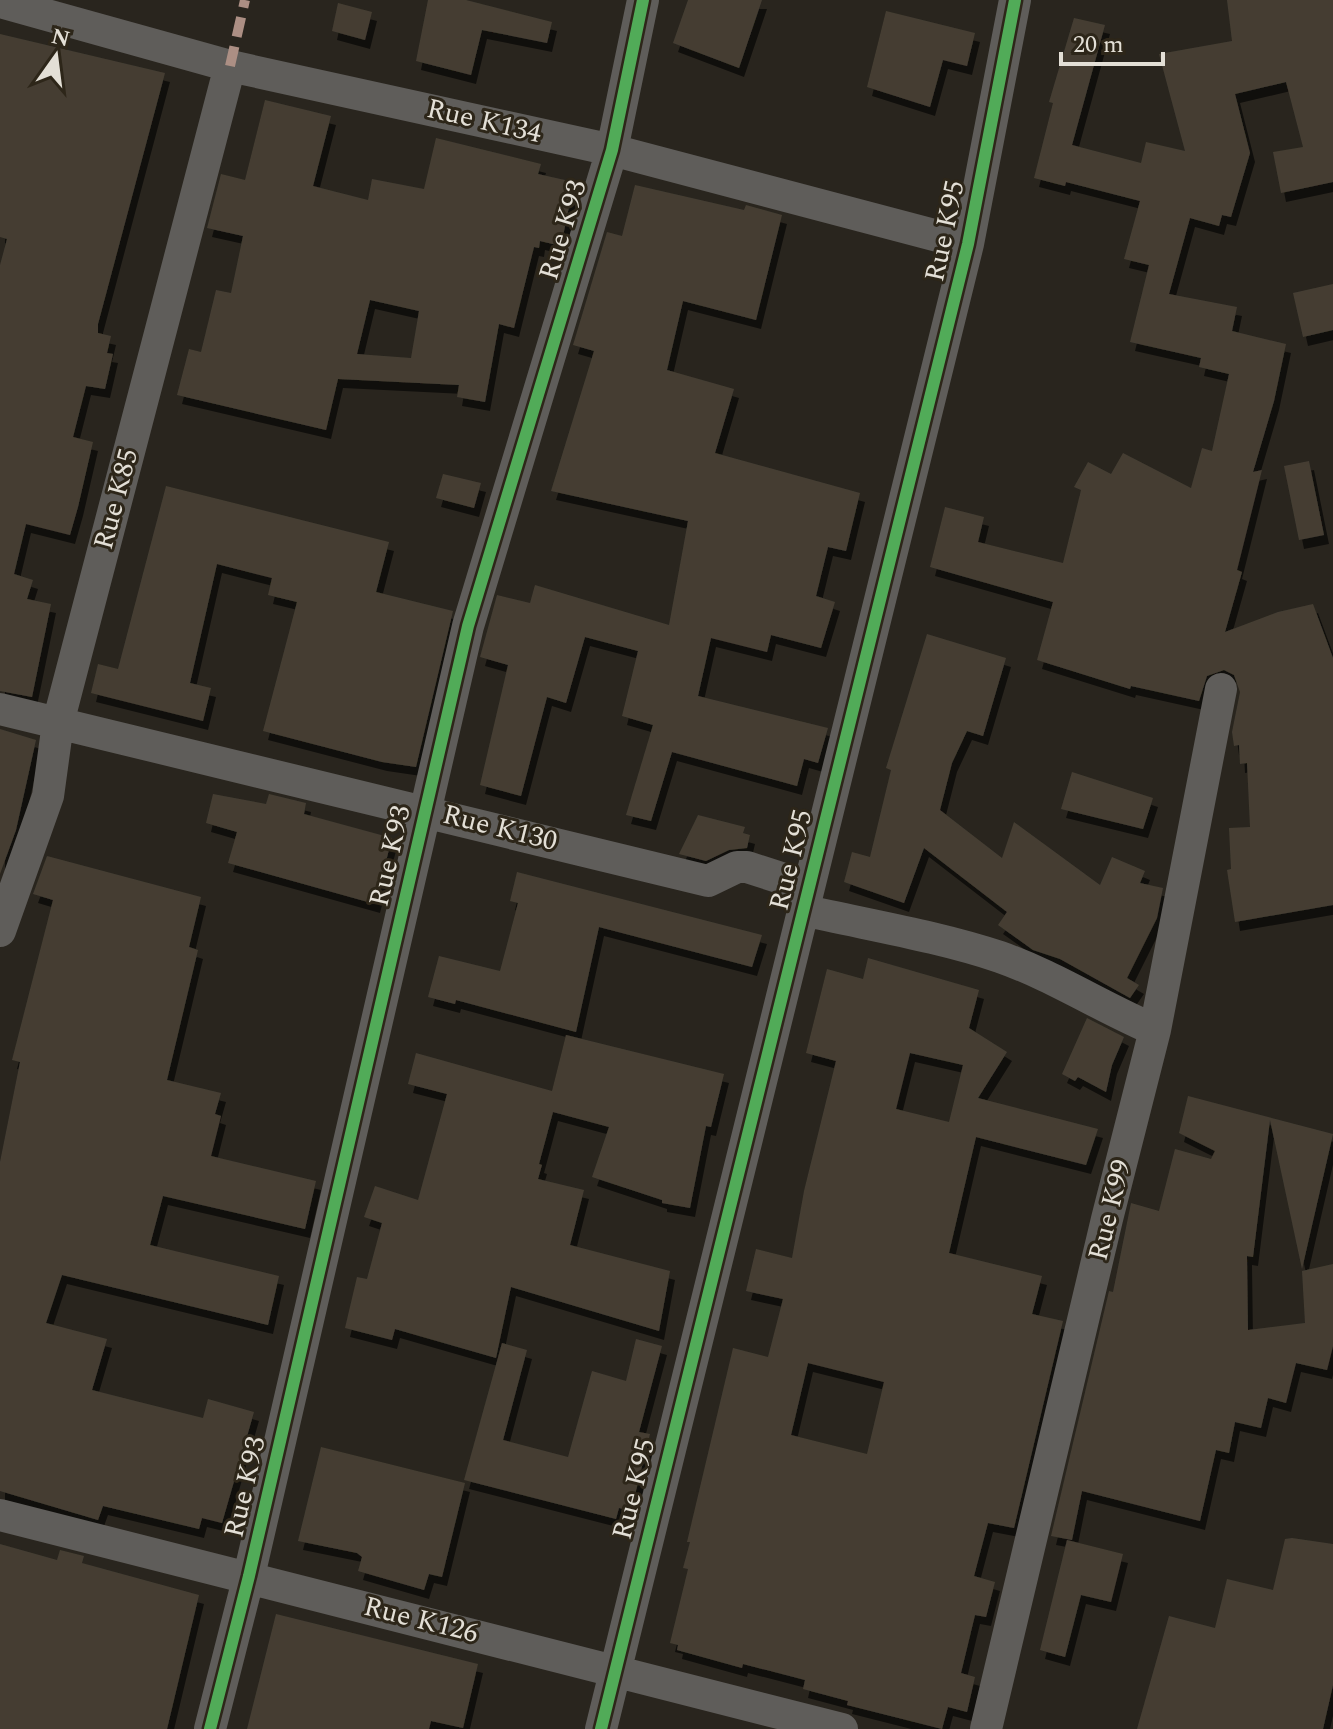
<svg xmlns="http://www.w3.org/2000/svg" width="1333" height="1729" font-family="Spectral,serif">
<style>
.building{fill:#443e33;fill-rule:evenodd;filter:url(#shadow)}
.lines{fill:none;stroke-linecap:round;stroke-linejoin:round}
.minor{stroke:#5f5d5a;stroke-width:32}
.quiet{stroke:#ac8f84;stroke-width:10;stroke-dasharray:20 10;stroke-linecap:butt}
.cycleway-casing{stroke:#2d2619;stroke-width:17}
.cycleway{stroke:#51ab58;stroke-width:12}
.labels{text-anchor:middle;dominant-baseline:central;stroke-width:6;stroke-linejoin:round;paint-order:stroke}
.street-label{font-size:28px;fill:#e3dfd6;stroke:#2d2619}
</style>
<defs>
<filter id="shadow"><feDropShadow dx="5" dy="9" stdDeviation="0" flood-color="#0009"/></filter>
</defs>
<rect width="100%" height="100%" fill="#29251e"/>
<!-- building -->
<path class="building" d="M 428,0 L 466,0 L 552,22 L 547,43 L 482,30 L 471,75 L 416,61 Z
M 688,0 L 762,0 L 739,68 L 673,43 Z
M 1227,0 L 1333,0 L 1333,182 L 1281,193 L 1273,152 L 1303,147 L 1286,82 L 1235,94 L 1250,153 L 1231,217 L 1222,215 L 1219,226 L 1190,218 L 1169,294 L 1237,307 L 1232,331 L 1286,344 L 1274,401 L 1253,472 L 1262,470 L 1237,570 L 1242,572 L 1225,632 L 1278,612 L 1313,604 L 1333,658 L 1333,905 L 1235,922 L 1227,870 L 1231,869 L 1229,828 L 1250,827 L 1247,763 L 1240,764 L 1239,745 L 1234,746 L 1232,732 L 1240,692 L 1234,675 L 1224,670 L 1207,676 L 1199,701 L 1131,686 L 1130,689 L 1037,660 L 1053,602 L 930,567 L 945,507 L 984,517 L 978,542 L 1063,563 L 1081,490 L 1074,487 L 1088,462 L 1111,474 L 1123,453 L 1191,488 L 1202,448 L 1212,451 L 1229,374 L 1199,367 L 1201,358 L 1130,342 L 1149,265 L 1124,259 L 1140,201 L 1066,182 L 1065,186 L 1034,178 L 1053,103 L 1049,102 L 1074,18 L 1105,25 L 1072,145 L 1141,163 L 1146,142 L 1185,151 L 1159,54 L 1232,41 Z
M 338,3 L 372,12 L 365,40 L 332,31 Z
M 886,11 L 975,33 L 967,66 L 943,60 L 930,107 L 867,87 Z
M 0,34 L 165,73 L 98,324 L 98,333 L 111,336 L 107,353 L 113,354 L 105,389 L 86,386 L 73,437 L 93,442 L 78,507 L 70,535 L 26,524 L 14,574 L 33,580 L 27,599 L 51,604 L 32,697 L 0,691 L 0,265 L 7,239 L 0,237 Z
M 265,100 L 331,116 L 313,186 L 368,200 L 372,179 L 424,189 L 436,138 L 541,164 L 538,174 L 574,182 L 561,246 L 540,241 L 539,248 L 534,247 L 514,328 L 499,324 L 485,402 L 457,397 L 459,385 L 338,379 L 326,430 L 177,395 L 189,349 L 201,352 L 216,290 L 231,293 L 243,236 L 207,228 L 221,174 L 245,180 ZM 370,300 L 419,311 L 411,358 L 357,354 Z
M 635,185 L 744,210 L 746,205 L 782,215 L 756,320 L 683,301 L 667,370 L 734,389 L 715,453 L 860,493 L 846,551 L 828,547 L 816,596 L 835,602 L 821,648 L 771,635 L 767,652 L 711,638 L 698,696 L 828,728 L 818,763 L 804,759 L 797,786 L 672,752 L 651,821 L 626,815 L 653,725 L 622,716 L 638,651 L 585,637 L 566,703 L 547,697 L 521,796 L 480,785 L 508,665 L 480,657 L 497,595 L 530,603 L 535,585 L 669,625 L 688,521 L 551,491 L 594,351 L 573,345 L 607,232 L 622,236 Z
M 1333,284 L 1333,330 L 1303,337 L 1293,293 Z
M 1309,461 L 1324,535 L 1299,540 L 1284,466 Z
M 443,474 L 481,483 L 474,508 L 436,498 Z
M 166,486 L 389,542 L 376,592 L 453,611 L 416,767 L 382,762 L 263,731 L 297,602 L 268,595 L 272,578 L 217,564 L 190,683 L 211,688 L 203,721 L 91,693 L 98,664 L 118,669 Z
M 927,634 L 1006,658 L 983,736 L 967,731 L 952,763 L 940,810 L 1002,858 L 1014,822 L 1100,885 L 1112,857 L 1145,871 L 1140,883 L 1163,888 L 1157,918 L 1127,978 L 1139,985 L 1130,998 L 1060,959 L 1033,950 L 998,925 L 1007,912 L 924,848 L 904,903 L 844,882 L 852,852 L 870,857 L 891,770 L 886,768 Z
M 0,729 L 36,740 L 16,830 L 0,874 Z
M 1072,772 L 1153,798 L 1143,829 L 1061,809 Z
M 213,794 L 266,804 L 269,794 L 306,803 L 304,814 L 392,838 L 375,904 L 228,863 L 237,832 L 206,823 Z
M 698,815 L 745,827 L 743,833 L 750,835 L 747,848 L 729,850 L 706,861 L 679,854 Z
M 47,856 L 201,897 L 189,947 L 198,950 L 167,1080 L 221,1093 L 215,1114 L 221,1116 L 211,1156 L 316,1181 L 305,1229 L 163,1196 L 150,1245 L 279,1276 L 268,1325 L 62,1275 L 46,1323 L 107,1339 L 92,1390 L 203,1418 L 208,1399 L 254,1412 L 222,1523 L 202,1518 L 199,1529 L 103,1506 L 98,1520 L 0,1491 L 0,1162 L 20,1062 L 12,1060 L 53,900 L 33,894 Z
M 517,872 L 762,935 L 752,967 L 599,927 L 576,1032 L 456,1000 L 455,1004 L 428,997 L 439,956 L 500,971 L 518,903 L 510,901 Z
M 868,958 L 979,990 L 969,1028 L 1007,1052 L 978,1098 L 1098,1129 L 1086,1165 L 976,1137 L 949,1253 L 1042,1276 L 1032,1314 L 1063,1321 L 1014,1528 L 988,1523 L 974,1576 L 995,1582 L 986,1617 L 975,1615 L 961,1673 L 975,1677 L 967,1712 L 948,1707 L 942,1729 L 847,1705 L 848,1701 L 803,1689 L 805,1680 L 743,1664 L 742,1668 L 677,1650 L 678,1645 L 670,1643 L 688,1569 L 683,1568 L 690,1542 L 687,1542 L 733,1348 L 768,1357 L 783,1299 L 746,1291 L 756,1249 L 792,1258 L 804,1191 L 836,1061 L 806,1053 L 827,969 L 863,979 ZM 910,1053 L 963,1065 L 949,1122 L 896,1109 ZM 808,1363 L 884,1382 L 867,1454 L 791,1435 Z
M 1087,1018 L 1124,1037 L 1112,1065 L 1106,1092 L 1078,1077 L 1075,1081 L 1062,1074 Z
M 566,1035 L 724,1074 L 711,1127 L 706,1126 L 690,1208 L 662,1203 L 662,1200 L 592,1177 L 609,1127 L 553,1112 L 539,1164 L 542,1165 L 538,1179 L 584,1190 L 570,1245 L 670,1271 L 659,1331 L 511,1287 L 496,1358 L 395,1329 L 392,1340 L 345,1328 L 357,1277 L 367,1279 L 382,1223 L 364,1217 L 375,1186 L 418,1200 L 447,1094 L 408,1084 L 416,1053 L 552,1091 Z
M 1188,1096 L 1333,1134 L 1302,1269 L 1270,1120 L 1253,1257 L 1247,1256 L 1248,1330 L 1305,1323 L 1302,1271 L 1333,1264 L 1333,1346 L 1327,1370 L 1296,1363 L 1286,1403 L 1268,1398 L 1261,1428 L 1235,1422 L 1229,1453 L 1216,1450 L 1200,1521 L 1082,1491 L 1072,1540 L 1051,1536 L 1109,1291 L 1113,1292 L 1131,1203 L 1159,1211 L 1175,1149 L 1211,1159 L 1215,1151 L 1179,1133 Z
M 636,1339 L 662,1346 L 639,1432 L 650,1434 L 631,1511 L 619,1508 L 616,1519 L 464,1480 L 502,1343 L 527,1350 L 503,1440 L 568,1457 L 592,1371 L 626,1381 Z
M 321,1447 L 465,1483 L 442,1577 L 429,1574 L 424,1590 L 358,1571 L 362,1557 L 357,1553 L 298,1541 Z
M 1292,1538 L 1333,1544 L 1333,1685 L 1323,1729 L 1137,1729 L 1169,1616 L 1215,1628 L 1227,1579 L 1273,1590 L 1285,1539 Z
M 1067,1540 L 1123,1554 L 1111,1602 L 1081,1595 L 1065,1657 L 1040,1650 Z
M 0,1544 L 57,1560 L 60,1550 L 84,1556 L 82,1563 L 199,1595 L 167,1729 L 0,1729 Z
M 276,1614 L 478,1664 L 463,1728 L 431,1721 L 429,1729 L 247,1729 Z"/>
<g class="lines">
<!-- minor -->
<path class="minor" d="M 0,2 L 230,66 L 612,150 L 968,244
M 0,709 L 708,881 L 737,867 L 747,867 L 809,887
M 803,910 C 868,925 937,936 1000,957 C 1054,976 1103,1008 1155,1030
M 0,931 L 48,796 L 58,723 L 230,66
M 0,1515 L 842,1729
M 210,1729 L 249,1576 L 468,626 L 612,150 L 643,0
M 601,1729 L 968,244 L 1015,0
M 986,1729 L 1107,1219 L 1155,1030 L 1221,689"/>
<!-- quiet -->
<path class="quiet" d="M 230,66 L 245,0"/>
<defs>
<path id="cycleway" d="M 210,1729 L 249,1576 L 468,626 L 612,150 L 643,0
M 601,1729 L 968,244 L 1015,0"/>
</defs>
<!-- cycleway casing -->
<use href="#cycleway" class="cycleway-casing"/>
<!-- cycleway -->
<use href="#cycleway" class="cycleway"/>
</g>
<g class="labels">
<!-- street labels -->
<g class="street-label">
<text transform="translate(484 121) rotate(13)">Rue K134</text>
<text transform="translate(563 230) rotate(-73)">Rue K93</text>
<text transform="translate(945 231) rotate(-78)">Rue K95</text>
<text transform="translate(116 499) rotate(-75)">Rue K85</text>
<text transform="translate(500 828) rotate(14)">Rue K130</text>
<text transform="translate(390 856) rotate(-77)">Rue K93</text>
<text transform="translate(791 860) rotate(-76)">Rue K95</text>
<text transform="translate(1110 1210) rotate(-76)">Rue K99</text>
<text transform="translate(245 1487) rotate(-77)">Rue K93</text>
<text transform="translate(634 1489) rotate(-76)">Rue K95</text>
<text transform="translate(421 1620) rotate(14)">Rue K126</text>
</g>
</g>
<!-- north arrow -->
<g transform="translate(56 56) rotate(14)" stroke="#2d2619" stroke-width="6" paint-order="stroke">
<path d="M0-6L14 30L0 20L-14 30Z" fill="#e3dfd6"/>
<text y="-12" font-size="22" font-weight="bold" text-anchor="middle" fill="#e3dfd6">N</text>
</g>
<!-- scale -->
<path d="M1061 52v12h102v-12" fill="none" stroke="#e3dfd6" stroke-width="4"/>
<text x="1073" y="52" font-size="24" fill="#e3dfd6" stroke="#2d2619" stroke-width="6" paint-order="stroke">20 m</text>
</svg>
